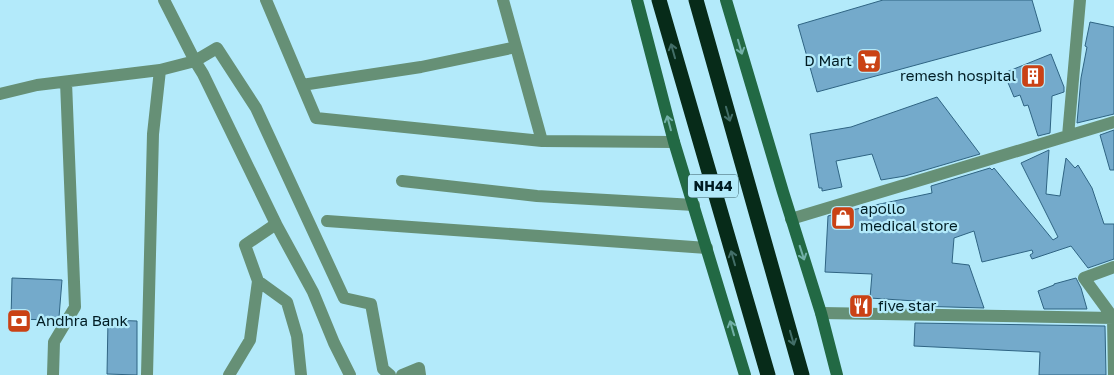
<svg xmlns="http://www.w3.org/2000/svg" width="1114" height="375" font-family="'Golos Text',sans-serif">
<style>
.building{fill:#74aacb;stroke:#2f6483}
.lines{fill:none;stroke-linecap:round;stroke-linejoin:round}
.street{stroke:#669076;stroke-width:12}
.secondary{stroke:#226944;stroke-width:12}
.highway{stroke:#072b19;stroke-width:15}
.oneway{stroke:#72b0a8}
.oneway2{stroke:#436e68}
.labels{text-anchor:middle;stroke-width:4.5;stroke-linejoin:round;paint-order:stroke}
.shield{fill:#b3eafa;stroke:#365a64;stroke-width:1}
.shield-label{font-size:14px;font-weight:bold;fill:#001c23}
.poi-label{font-size:15px;fill:#001c23;stroke:#b3eafa;text-anchor:start}
</style>
<rect width="100%" height="100%" fill="#b3eafa"/>
<path class="building" d="M 883,0 L 1032,0 L 1041,31 L 817,92 L 798,25 Z
M 1090,22 L 1114,27 L 1114,114 L 1077,123 L 1081,78 L 1087,47 L 1085,46 Z
M 1051,54 L 1064,87 L 1064,92 L 1052,96 L 1050,133 L 1038,136 L 1028,105 L 1024,106 L 1020,95 L 1014,97 L 1004,73 Z
M 937,97 L 980,154 L 905,176 L 881,180 L 872,154 L 836,161 L 842,187 L 822,191 L 822,188 L 819,188 L 810,134 L 851,127 Z
M 1114,130 L 1114,170 L 1110,170 L 1100,135 Z
M 1049,150 L 1046,194 L 1060,196 L 1066,158 L 1075,168 L 1078,165 L 1092,188 L 1104,224 L 1114,224 L 1114,259 L 1088,268 L 1071,246 L 1032,259 L 1030,255 L 1033,253 L 1032,250 L 982,262 L 974,231 L 954,238 L 952,263 L 969,265 L 984,308 L 915,306 L 915,301 L 870,298 L 872,274 L 825,272 L 828,216 L 847,211 L 932,193 L 931,186 L 990,168 L 992,170 L 994,168 L 1053,240 L 1058,237 L 1021,163 Z
M 12,278 L 62,280 L 59,317 L 57,320 L 11,319 Z
M 1076,278 L 1081,288 L 1087,309 L 1044,309 L 1038,291 L 1054,285 L 1054,284 Z
M 108,320 L 137,321 L 137,375 L 107,374 Z
M 915,323 L 1105,326 L 1106,375 L 1039,375 L 1040,352 L 914,346 Z"/>
<g class="lines">
<path class="street" d="M 266,0 L 302,85
M 503,0 L 542,141 L 674,142
M 516,47 L 421,67 L 302,85 L 316,118 L 542,141
M 160,70 L 195,61 L 164,0
M 0,94 L 37,85 L 160,70 L 153,134 L 147,375
M 1068,136 L 1080,0
M 402,181 L 537,196 L 694,205
M 791,219 L 1114,122
M 327,221 L 707,248
M 276,224 L 203,74 L 195,61 L 217,48 L 256,108 L 344,298 L 371,304 L 383,369 L 390,375
M 1114,267 L 1084,278 L 1114,319
M 258,281 L 287,302 L 297,336 L 301,375
M 821,313 L 1113,318 L 1114,375
M 53,375 L 54,342 L 75,307 L 66,82
M 229,375 L 250,340 L 258,281 L 245,245 L 276,224 L 313,292 L 334,343 L 350,375
M 402,375 L 419,368 L 420,375"/>
<path class="secondary" d="M 637,0 L 674,142 L 745,375
M 726,0 L 783,192 L 821,313 L 837,375"/>
<path class="highway" d="M 659,0 L 768,375
M 696,0 L 802,375"/>
</g>
<defs><path id="oneway-shaft" d="M-6 0H5M1.5-3L5.5 0L1.5 3" fill="none" stroke-width="1.6" stroke-linecap="round" stroke-linejoin="round" transform="scale(1.25)"/></defs>
<g class="oneway">
<use href="#oneway-shaft" transform="translate(740 47) rotate(74)"/>
<use href="#oneway-shaft" transform="translate(669 123) rotate(-105)"/>
<use href="#oneway-shaft" transform="translate(802 253) rotate(72)"/>
<use href="#oneway-shaft" transform="translate(732 328) rotate(-106)"/>
</g>
<g class="oneway2">
<use href="#oneway-shaft" transform="translate(673 51) rotate(-106)"/>
<use href="#oneway-shaft" transform="translate(728 114) rotate(74)"/>
<use href="#oneway-shaft" transform="translate(733 258) rotate(-106)"/>
<use href="#oneway-shaft" transform="translate(792 338) rotate(74)"/>
</g>
<defs>
<symbol id="supermarket-square" viewBox="-11 -11 22 22"><rect x="-9" y="-9" width="18" height="18" rx="4" fill="#ca4215" stroke="#b3eafa"/><path d="M-6-5.5h2.5l.6 2H6L4.5 2H-2.5L-4.4-4H-6ZM-1.5 3.2a1.3 1.3 0 1 0 .1 0ZM3 3.2a1.3 1.3 0 1 0 .1 0Z" fill="#fff"/></symbol>
<symbol id="building-square" viewBox="-11 -11 22 22"><rect x="-9" y="-9" width="18" height="18" rx="4" fill="#ca4215" stroke="#b3eafa"/><path d="M-4-6H4V6H1V3H-1V6H-4ZM-2.5-4.3h1.7v1.8h-1.7ZM.8-4.3h1.7v1.8H.8ZM-2.5-1h1.7V.8h-1.7ZM.8-1h1.7V.8H.8Z" fill="#fff"/></symbol>
<symbol id="shop-square" viewBox="-11 -11 22 22"><rect x="-9" y="-9" width="18" height="18" rx="4" fill="#ca4215" stroke="#b3eafa"/><path d="M-5-2.5h2.3a2.7 3.5 0 0 1 5.4 0H5L5.5 6h-11ZM-1.5-2.5h3a1.5 2.3 0 0 0-3 0Z" fill="#fff"/></symbol>
<symbol id="restaurant-square" viewBox="-11 -11 22 22"><rect x="-9" y="-9" width="18" height="18" rx="4" fill="#ca4215" stroke="#b3eafa"/><path d="M-5-6h1v4h1v-4h1v4h1v-4h1v5L-1.5 .5V6h-2V.5L-5-1ZM5-6V6H3V1.5H1.5Q1.5-4 5-6Z" fill="#fff"/></symbol>
<symbol id="bank-square" viewBox="-11 -11 22 22"><rect x="-9" y="-9" width="18" height="18" rx="4" fill="#ca4215" stroke="#b3eafa"/><path d="M-6-4H6V4H-6ZM0-2.3a2.3 2.3 0 1 0 0 4.6a2.3 2.3 0 1 0 0-4.6Z" fill="#fff"/></symbol>
</defs>
<g fill-rule="evenodd">
<use href="#supermarket-square" x="855" y="47" width="28" height="28"/>
<use href="#building-square" x="1019" y="62" width="28" height="28"/>
<use href="#shop-square" x="829" y="204" width="28" height="28"/>
<use href="#restaurant-square" x="847" y="292" width="28" height="28"/>
<use href="#bank-square" x="5" y="307" width="28" height="28"/>
</g>
<g class="labels">
<rect class="shield" x="688" y="174.5" width="50" height="23" rx="4"/>
<g class="shield-label">
<text x="713" y="191">NH44</text>
</g>
<g class="poi-label">
<text x="852" y="66" text-anchor="end">D Mart</text>
<text x="1016" y="81" text-anchor="end">remesh hospital</text>
<text x="860" y="214">apollo<tspan x="860" dy="17">medical store</tspan></text>
<text x="878" y="311">five star</text>
<text x="36" y="326">Andhra Bank</text>
</g>
</g>
</svg>
